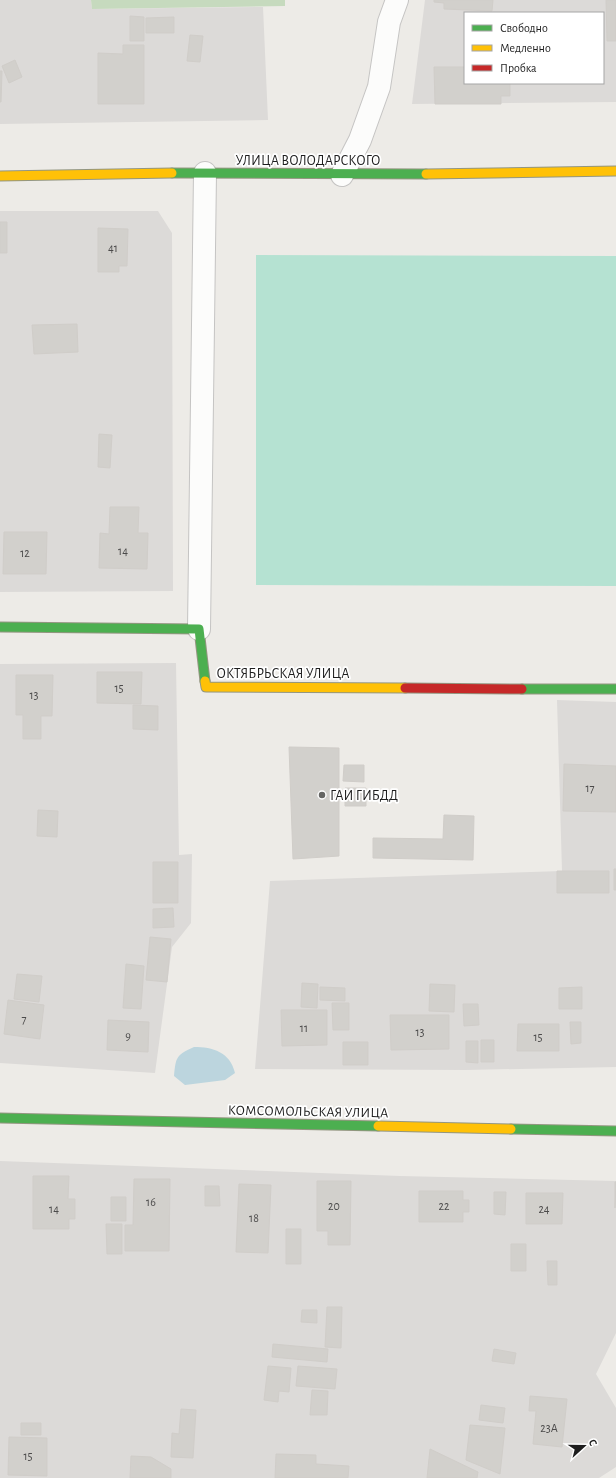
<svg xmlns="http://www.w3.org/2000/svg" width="616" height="1478" font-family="'Alegreya Sans',sans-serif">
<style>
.residential{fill:#dcdad8;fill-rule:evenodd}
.forest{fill:#c6dabe}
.pitch{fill:#b5e2d2}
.water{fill:#bcd5de}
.building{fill:#d2d0cc;stroke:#d0cdc9}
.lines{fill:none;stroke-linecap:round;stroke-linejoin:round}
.street-casing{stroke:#c5c4c3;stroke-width:24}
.fast-casing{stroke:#939680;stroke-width:11}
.slow-casing{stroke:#939680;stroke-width:11}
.jam-casing{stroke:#939680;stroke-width:11}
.street{stroke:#fcfcfb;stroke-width:22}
.fast{stroke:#4caf50;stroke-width:9}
.slow{stroke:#ffc107;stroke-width:9}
.jam{stroke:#c62828;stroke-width:9}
.poi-dot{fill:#666664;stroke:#fff;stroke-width:1.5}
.labels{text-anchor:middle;stroke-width:3.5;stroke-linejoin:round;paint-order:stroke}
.number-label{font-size:12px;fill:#4b4a4a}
.street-label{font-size:14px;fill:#1e1e1e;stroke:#fff}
.poi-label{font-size:14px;fill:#1e1e1e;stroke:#fff;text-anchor:start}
</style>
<rect width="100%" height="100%" fill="#edebe7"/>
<path class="residential" d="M 0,0 L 91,0 L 92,9 L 263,7 L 268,120 L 0,124 Z
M 425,0 L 616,0 L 616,102 L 412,104 ZM 465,13 L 603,13 L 603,83 L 465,83 Z
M 0,211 L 158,211 L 172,233 L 173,591 L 0,592 Z
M 176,663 L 179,855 L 192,854 L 191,923 L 172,947 L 155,1073 L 0,1063 L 0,664 Z
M 557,700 L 616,702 L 616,1067 L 466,1070 L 255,1069 L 270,881 L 562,871 Z
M 0,1161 L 400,1176 L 616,1181 L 616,1333 L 596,1374 L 616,1408 L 616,1467 L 599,1478 L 0,1478 Z"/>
<path class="forest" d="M 91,0 L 285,0 L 285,6 L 92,9 Z"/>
<path class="pitch" d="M 256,255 L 616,256 L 616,586 L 256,585 Z"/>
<path class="water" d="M 194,1047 C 213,1047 230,1052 235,1073 L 225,1080 L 185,1085 L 174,1076 C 176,1057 176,1055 194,1047 Z"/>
<path class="building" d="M 434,0 L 493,0 L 492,11 L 444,9 L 444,3 L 434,2 Z
M 606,0 L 616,0 L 616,41 L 607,41 Z
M 130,16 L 144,17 L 144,41 L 130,41 Z
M 174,17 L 174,33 L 146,33 L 146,18 Z
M 190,35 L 203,36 L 200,62 L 187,61 Z
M 123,45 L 144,45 L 144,104 L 98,104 L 98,53 L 123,54 Z
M 15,60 L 22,77 L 9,83 L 2,66 Z
M 434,67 L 465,67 L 465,83 L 510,83 L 510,96 L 501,96 L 501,104 L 435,104 Z
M 0,71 L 2,71 L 1,102 L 0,102 Z
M 0,222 L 7,222 L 7,253 L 0,253 Z
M 98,228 L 128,229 L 127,266 L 119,266 L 119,272 L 98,272 Z
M 77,324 L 78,352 L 34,354 L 32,325 Z
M 99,434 L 112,435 L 110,468 L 98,467 Z
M 110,507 L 139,507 L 138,533 L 148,533 L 147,569 L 99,568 L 100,533 L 109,534 Z
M 4,532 L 47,532 L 46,574 L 3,574 Z
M 97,672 L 142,672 L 141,704 L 97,703 Z
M 16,675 L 53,675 L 52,716 L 41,716 L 41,739 L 23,739 L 23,715 L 16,715 Z
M 133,705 L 158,706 L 158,730 L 133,729 Z
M 289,747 L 339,748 L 339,856 L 293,859 Z
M 564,764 L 616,766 L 616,812 L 563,811 Z
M 344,765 L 364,765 L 364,782 L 343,781 Z
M 345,788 L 366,788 L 366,806 L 345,806 Z
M 38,810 L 58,811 L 57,837 L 37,836 Z
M 444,815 L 474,816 L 473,860 L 373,858 L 373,838 L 443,839 Z
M 153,862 L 178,862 L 178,903 L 153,903 Z
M 614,869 L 616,869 L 616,890 L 614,890 Z
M 557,871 L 609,871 L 609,893 L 557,893 Z
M 173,908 L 174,927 L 153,928 L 153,909 Z
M 150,937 L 171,939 L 167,982 L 146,980 Z
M 126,964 L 144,966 L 141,1009 L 123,1008 Z
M 17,974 L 42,976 L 39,1002 L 14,999 Z
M 302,983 L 318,984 L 317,1008 L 301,1007 Z
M 430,984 L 455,985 L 454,1012 L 429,1011 Z
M 320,987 L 345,988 L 345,1001 L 320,1000 Z
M 582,987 L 582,1009 L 559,1009 L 559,988 Z
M 8,1000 L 44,1005 L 40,1039 L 4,1034 Z
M 332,1003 L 349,1003 L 349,1030 L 333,1030 Z
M 463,1004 L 478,1004 L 479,1025 L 464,1026 Z
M 281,1010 L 327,1010 L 327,1045 L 282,1046 Z
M 390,1015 L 449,1015 L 449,1049 L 391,1050 Z
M 108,1020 L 149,1022 L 148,1052 L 107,1050 Z
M 570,1022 L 581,1022 L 581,1043 L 571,1044 Z
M 518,1024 L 559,1024 L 559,1051 L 517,1051 Z
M 481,1040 L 494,1040 L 494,1062 L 481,1062 Z
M 466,1041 L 478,1041 L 478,1063 L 466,1062 Z
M 343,1042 L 368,1042 L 368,1065 L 343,1065 Z
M 33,1176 L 69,1176 L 68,1199 L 75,1199 L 75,1219 L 69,1219 L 69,1229 L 33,1229 Z
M 134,1179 L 170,1179 L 169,1251 L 125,1251 L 125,1225 L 133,1225 Z
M 317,1181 L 351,1181 L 350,1245 L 328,1245 L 328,1231 L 317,1231 Z
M 615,1182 L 616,1182 L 615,1208 Z
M 239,1184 L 271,1185 L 268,1253 L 236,1252 Z
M 205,1186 L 219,1186 L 220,1206 L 205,1206 Z
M 419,1191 L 463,1191 L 463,1200 L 469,1200 L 469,1212 L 463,1212 L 463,1222 L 419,1222 Z
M 494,1192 L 506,1192 L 505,1215 L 494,1214 Z
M 526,1193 L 563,1193 L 562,1224 L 526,1224 Z
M 111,1197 L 126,1197 L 126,1221 L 111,1221 Z
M 106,1224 L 122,1224 L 122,1254 L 107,1254 Z
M 286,1229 L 301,1229 L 301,1264 L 286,1264 Z
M 511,1244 L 526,1244 L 526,1271 L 511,1271 Z
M 547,1261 L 557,1261 L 557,1285 L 548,1285 Z
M 327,1307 L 342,1307 L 341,1348 L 325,1347 Z
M 302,1310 L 317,1310 L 317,1323 L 301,1322 Z
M 273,1344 L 328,1349 L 327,1362 L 272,1357 Z
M 494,1349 L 516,1353 L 514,1364 L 492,1361 Z
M 268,1366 L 291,1368 L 289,1392 L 279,1391 L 278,1402 L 264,1400 Z
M 298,1366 L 337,1369 L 335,1389 L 296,1386 Z
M 312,1390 L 328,1391 L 327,1415 L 310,1415 Z
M 530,1396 L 567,1399 L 562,1447 L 533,1444 L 536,1411 L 529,1411 Z
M 481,1405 L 505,1408 L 503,1423 L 479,1420 Z
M 181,1409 L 196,1410 L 193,1458 L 171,1457 L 172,1433 L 179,1434 Z
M 21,1423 L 41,1423 L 41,1435 L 21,1435 Z
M 470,1425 L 505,1428 L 500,1474 L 466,1460 Z
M 9,1437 L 47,1438 L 47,1476 L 8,1475 Z
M 430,1449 L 478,1472 L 477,1478 L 427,1478 Z
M 276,1454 L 316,1455 L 316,1464 L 349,1466 L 348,1478 L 275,1478 Z
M 131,1456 L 151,1457 L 171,1469 L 171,1478 L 130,1478 Z"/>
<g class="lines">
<defs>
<path id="street" d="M 342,175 L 360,140 L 379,87 L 389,22 L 397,0
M 199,629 L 205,173"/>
<path id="fast" d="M 172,173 L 426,174
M 0,627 L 199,629 L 205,681
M 522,689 L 616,689
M 0,1118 L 378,1126
M 511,1129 L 616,1131"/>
<path id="slow" d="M 426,174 L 616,171
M 0,176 L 172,173
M 205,681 L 206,687 L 405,688
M 378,1126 L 511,1129"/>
<path id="jam" d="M 405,688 L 522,689"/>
</defs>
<use href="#street" class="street-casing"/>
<use href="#fast" class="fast-casing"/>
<use href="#slow" class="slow-casing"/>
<use href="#jam" class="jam-casing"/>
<use href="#street" class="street"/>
<use href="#fast" class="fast"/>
<use href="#slow" class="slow"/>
<use href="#jam" class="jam"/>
</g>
<circle class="poi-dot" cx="322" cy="795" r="4"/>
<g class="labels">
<g class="number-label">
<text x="113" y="252">41</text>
<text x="123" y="555">14</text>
<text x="25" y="557">12</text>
<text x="119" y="692">15</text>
<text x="34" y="699">13</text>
<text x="590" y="792">17</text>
<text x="24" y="1023">7</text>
<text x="304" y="1032">11</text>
<text x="420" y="1036">13</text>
<text x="128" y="1040">9</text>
<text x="538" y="1041">15</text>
<text x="151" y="1206">16</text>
<text x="334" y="1210">20</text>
<text x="444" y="1210">22</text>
<text x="54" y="1213">14</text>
<text x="544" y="1213">24</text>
<text x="254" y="1222">18</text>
<text x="549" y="1432">23А</text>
<text x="28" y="1460">15</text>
</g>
<g class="street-label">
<text x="308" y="165">УЛИЦА ВОЛОДАРСКОГО</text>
<text x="283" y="678">ОКТЯБРЬСКАЯ УЛИЦА</text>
<text transform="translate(308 1111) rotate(1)" y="5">КОМСОМОЛЬСКАЯ УЛИЦА</text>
</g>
<g class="poi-label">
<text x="330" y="800">ГАИ ГИБДД</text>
</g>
</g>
<rect x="464" y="12" width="140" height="72" fill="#ffffff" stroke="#a5a5a5"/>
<rect x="472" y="25" width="20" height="6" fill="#4caf50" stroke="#a5a5a5"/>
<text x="500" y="32" font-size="12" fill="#1e1e1e">Свободно</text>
<rect x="472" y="45" width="20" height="6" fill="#ffc107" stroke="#a5a5a5"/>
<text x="500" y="52" font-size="12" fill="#1e1e1e">Медленно</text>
<rect x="472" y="65" width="20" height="6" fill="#c62828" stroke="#a5a5a5"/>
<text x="500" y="72" font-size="12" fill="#1e1e1e">Пробка</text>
<g transform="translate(584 1446) rotate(69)" stroke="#ffffff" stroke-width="3" paint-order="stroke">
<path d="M0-3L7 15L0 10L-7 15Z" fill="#1e1e1e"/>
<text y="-6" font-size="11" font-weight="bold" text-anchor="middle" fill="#1e1e1e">С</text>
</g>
</svg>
